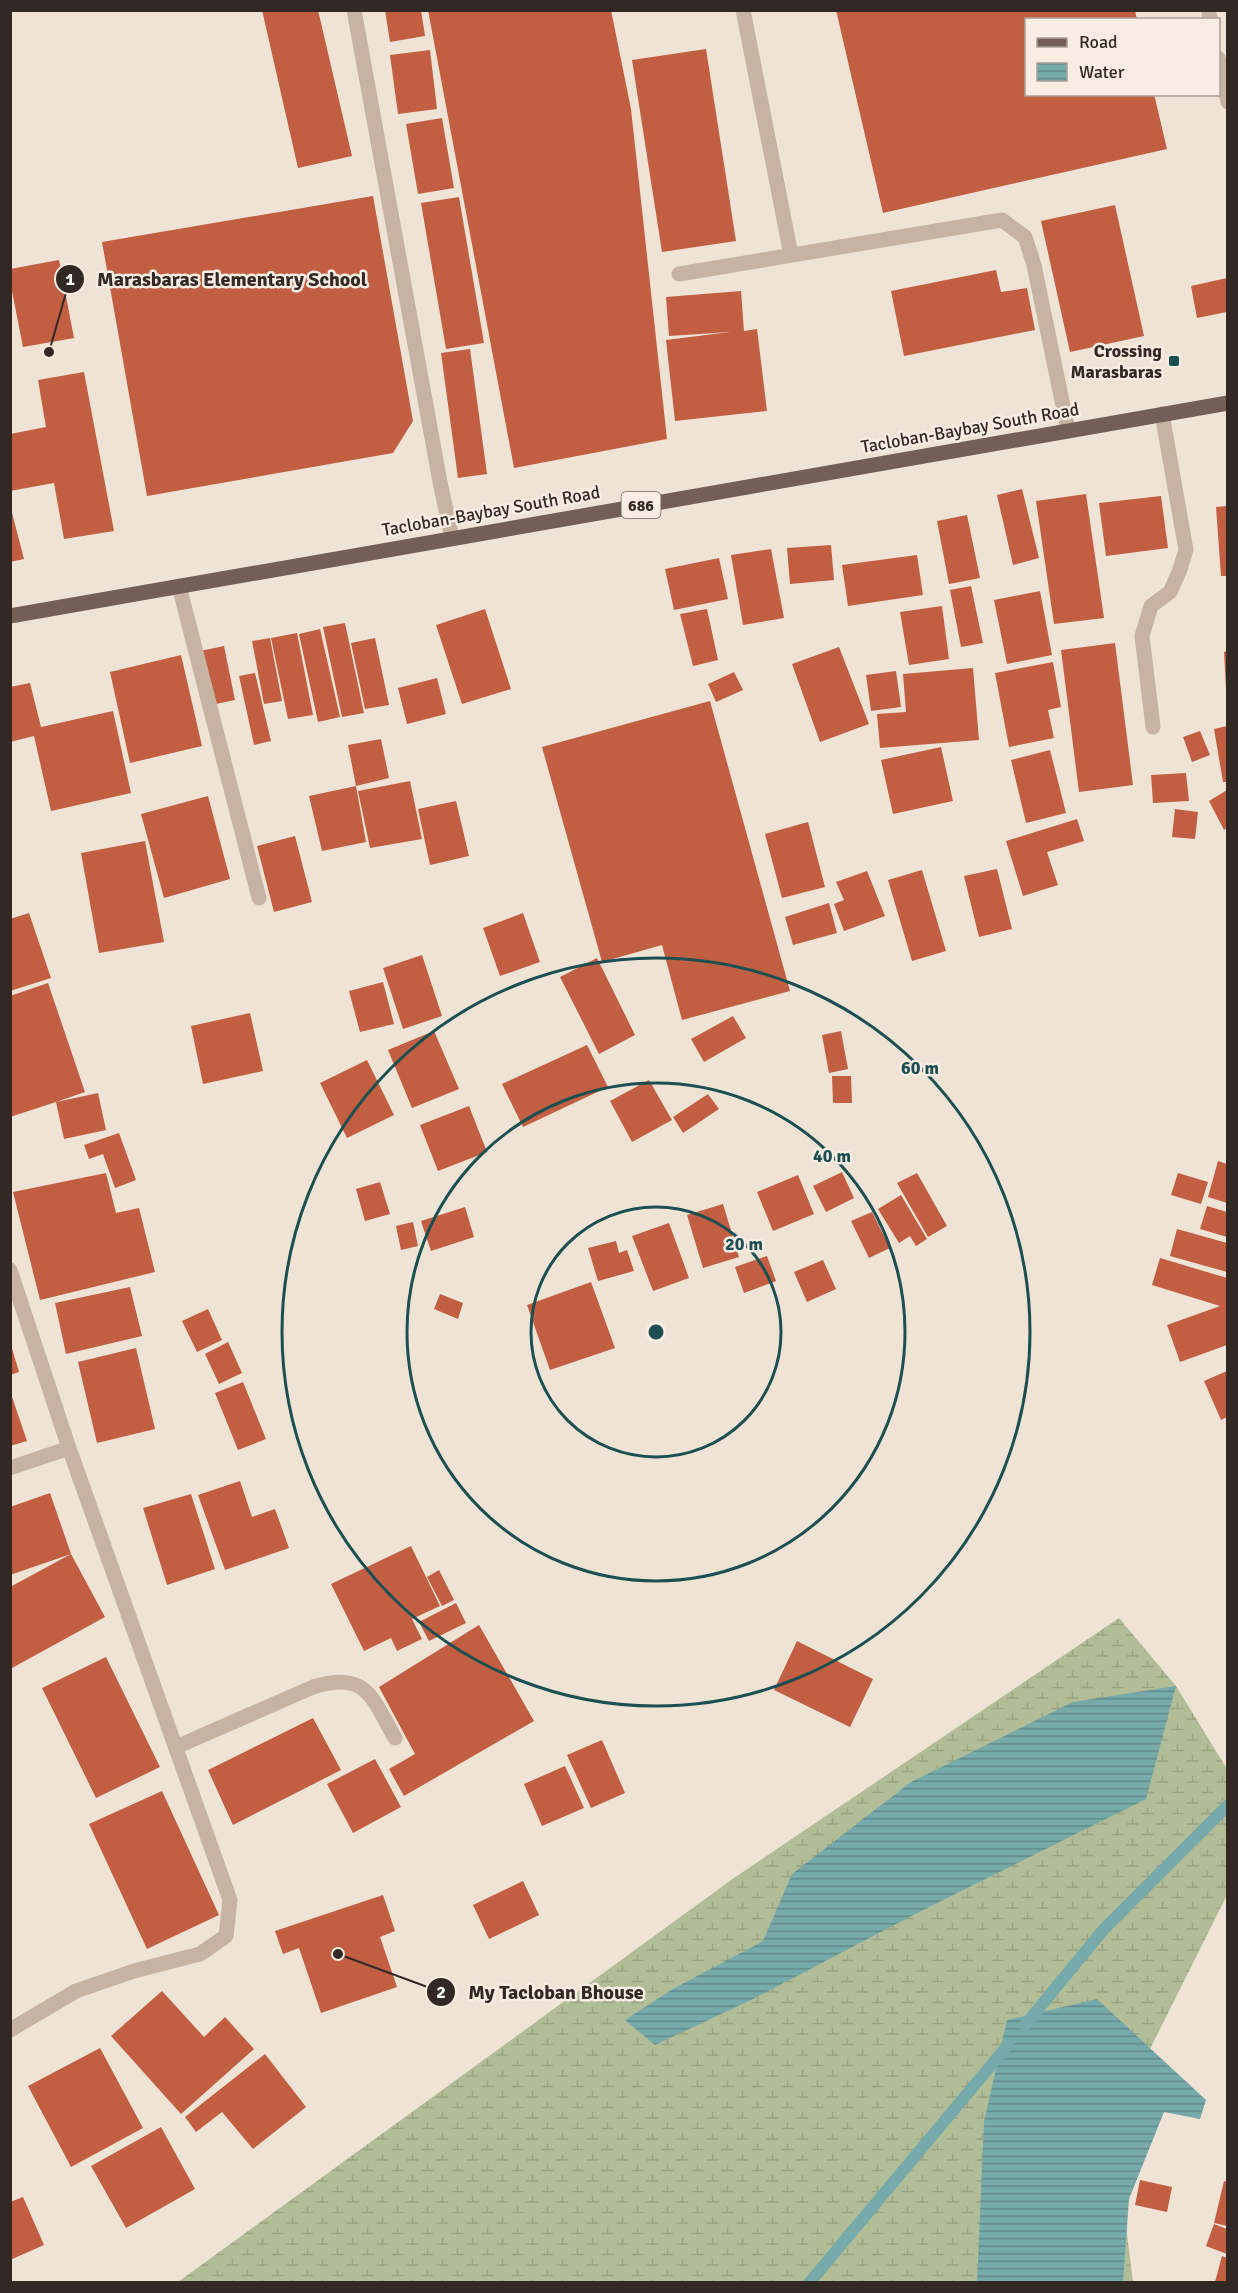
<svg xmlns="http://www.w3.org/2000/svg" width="1238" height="2293" font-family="Signika,sans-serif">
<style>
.wetland{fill:url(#wetland-marsh)}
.water{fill:url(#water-rules)}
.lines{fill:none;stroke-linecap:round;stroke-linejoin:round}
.stream{stroke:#77aaab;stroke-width:12}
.building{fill:#c25e42}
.service{stroke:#c7b3a3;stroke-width:15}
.minor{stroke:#c7b3a3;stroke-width:15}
.primary{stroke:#745f56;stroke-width:15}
.ring{fill:none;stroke:#1c4f52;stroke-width:3}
.poi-dot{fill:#1c4f52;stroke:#f8ede2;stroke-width:2}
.labels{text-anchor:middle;stroke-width:5;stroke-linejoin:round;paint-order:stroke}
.shield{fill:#f8ede2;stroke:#6d645e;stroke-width:1.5}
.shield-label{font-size:16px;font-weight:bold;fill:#322925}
.poi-label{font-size:18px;font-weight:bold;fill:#322925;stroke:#f8ede2;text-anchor:end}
.street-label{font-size:18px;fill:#322925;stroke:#f8ede2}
.centre{fill:#1c4f52;stroke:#f8ede2;stroke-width:3}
.ring-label{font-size:18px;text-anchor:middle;font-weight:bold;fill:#1c4f52;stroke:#f8ede2;stroke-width:5;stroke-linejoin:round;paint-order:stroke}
.leader{fill:none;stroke:#322925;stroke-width:2}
.callout-dot{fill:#322925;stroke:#f8ede2;stroke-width:2}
.mark-label{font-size:18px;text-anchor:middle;font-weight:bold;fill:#fff}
.callout-label{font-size:20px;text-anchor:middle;font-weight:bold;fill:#322925;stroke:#f8ede2;stroke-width:5;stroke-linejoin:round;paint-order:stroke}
</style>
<defs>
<pattern id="wetland-marsh" width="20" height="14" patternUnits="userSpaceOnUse" patternTransform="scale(1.5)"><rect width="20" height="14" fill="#b1bd97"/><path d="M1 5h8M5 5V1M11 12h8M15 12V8" fill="none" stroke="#99a282"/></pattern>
<pattern id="water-rules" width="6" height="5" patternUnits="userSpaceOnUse" patternTransform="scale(1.5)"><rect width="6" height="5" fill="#77aaab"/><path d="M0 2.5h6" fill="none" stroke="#628a8b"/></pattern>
</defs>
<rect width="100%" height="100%" fill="#efe3d6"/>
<path class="wetland" d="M 1119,1618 L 1176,1686 L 1227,1769 L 1227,1895 L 1113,2123 L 1133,2282 L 178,2282 L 734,1878 Z"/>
<path class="water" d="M 1176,1686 L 1146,1799 L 923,1910 L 751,2000 L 655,2045 L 625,2020 L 673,1989 L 763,1941 L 792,1874 L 911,1782 L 1073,1702 Z
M 1097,1999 L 1206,2100 L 1200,2119 L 1164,2112 L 1129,2199 L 1123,2282 L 977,2282 L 984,2122 L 1007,2020 Z"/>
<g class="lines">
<path class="stream" d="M 1025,2025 L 1104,1929 L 1228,1805
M 810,2282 L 1008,2045"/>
</g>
<path class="building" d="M 262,10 L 318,10 L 352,156 L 298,168 Z
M 385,10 L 421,10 L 425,36 L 390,42 Z
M 428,10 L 611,10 L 631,109 L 667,439 L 514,468 Z
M 836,10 L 1135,10 L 1137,20 L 1026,20 L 1026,94 L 1154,94 L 1167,149 L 883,213 Z
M 706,49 L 736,241 L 662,252 L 632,60 Z
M 430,50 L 437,109 L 398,114 L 390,55 Z
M 442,118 L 454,188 L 418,194 L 406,124 Z
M 373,196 L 413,421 L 393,453 L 147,496 L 102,242 Z
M 459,197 L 484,343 L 446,349 L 421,203 Z
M 1115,205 L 1144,336 L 1070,352 L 1041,221 Z
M 59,260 L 74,338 L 23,347 L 10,281 L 10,269 Z
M 996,270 L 1001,292 L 1027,288 L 1035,330 L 904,356 L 891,291 Z
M 1227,278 L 1227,312 L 1197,318 L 1191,286 Z
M 741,291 L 744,331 L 757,329 L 767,411 L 675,421 L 666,340 L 730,332 L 669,336 L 666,297 Z
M 470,349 L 487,474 L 458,478 L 441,353 Z
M 84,372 L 114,531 L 64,539 L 54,483 L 10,491 L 10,434 L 46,427 L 38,380 Z
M 1022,489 L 1039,558 L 1013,565 L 997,495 Z
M 1086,494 L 1104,618 L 1054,624 L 1036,501 Z
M 1161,496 L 1168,548 L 1106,556 L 1099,503 Z
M 10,505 L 24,559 L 10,562 Z
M 1227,506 L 1227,576 L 1221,576 L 1216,507 Z
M 967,515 L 980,578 L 949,584 L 937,521 Z
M 831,545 L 834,580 L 790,584 L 787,548 Z
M 771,549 L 784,618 L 743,625 L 731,555 Z
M 917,555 L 923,595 L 848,606 L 842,565 Z
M 719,558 L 728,599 L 674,610 L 665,569 Z
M 971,586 L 983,643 L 961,647 L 950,590 Z
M 1040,591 L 1052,655 L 1007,664 L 994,600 Z
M 942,606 L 949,659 L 909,665 L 900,612 Z
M 485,609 L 511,689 L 462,704 L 436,625 Z
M 707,609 L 718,660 L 693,666 L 680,614 Z
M 345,623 L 364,713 L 342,717 L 323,627 Z
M 320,629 L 340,717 L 318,722 L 299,634 Z
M 297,633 L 313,715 L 288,719 L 271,638 Z
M 270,638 L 282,701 L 264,704 L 252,641 Z
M 375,638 L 389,705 L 365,709 L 351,643 Z
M 1115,643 L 1133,785 L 1079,792 L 1061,650 Z
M 224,646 L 235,700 L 211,705 L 200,651 Z
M 839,647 L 869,724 L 820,742 L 792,664 Z
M 1227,651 L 1227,689 L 1226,689 L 1224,652 Z
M 181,655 L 202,746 L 130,763 L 110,672 Z
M 1053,662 L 1061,707 L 1048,710 L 1054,738 L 1009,747 L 995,673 Z
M 973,668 L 979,740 L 880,748 L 877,714 L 906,712 L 903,674 Z
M 896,671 L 901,707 L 871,711 L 866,675 Z
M 734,672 L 743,690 L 716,702 L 708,684 Z
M 255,673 L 271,741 L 254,745 L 239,676 Z
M 437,678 L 446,714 L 407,724 L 398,688 Z
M 30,683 L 41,727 L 113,711 L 131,793 L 51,811 L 34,736 L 10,742 L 10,687 Z
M 710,701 L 790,991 L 682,1020 L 662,945 L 602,962 L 542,747 Z
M 1227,726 L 1227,782 L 1223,782 L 1214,729 Z
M 1200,731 L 1210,755 L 1192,762 L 1183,737 Z
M 381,739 L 389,778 L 356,786 L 348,745 Z
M 941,747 L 953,801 L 893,814 L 881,760 Z
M 1050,750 L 1066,813 L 1026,823 L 1011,760 Z
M 1186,773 L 1189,801 L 1153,803 L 1151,775 Z
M 410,781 L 422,839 L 370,848 L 358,791 Z
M 356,786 L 366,842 L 322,851 L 309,796 Z
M 1227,790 L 1227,828 L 1224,830 L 1209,801 Z
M 208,796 L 230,879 L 164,898 L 141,814 Z
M 456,801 L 469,856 L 430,865 L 418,809 Z
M 1175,809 L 1198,812 L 1195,839 L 1172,837 Z
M 1077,819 L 1084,841 L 1047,852 L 1058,885 L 1023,896 L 1006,841 Z
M 808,822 L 825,887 L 782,898 L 765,834 Z
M 295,836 L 312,902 L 274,912 L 257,846 Z
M 145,841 L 164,942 L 99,953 L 81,853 Z
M 997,869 L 1012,929 L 979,937 L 964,876 Z
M 922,870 L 946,951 L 912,961 L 888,880 Z
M 867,871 L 885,916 L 844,931 L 834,904 L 844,900 L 836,882 Z
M 829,903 L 837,933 L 793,945 L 785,917 Z
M 29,913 L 51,978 L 10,991 L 10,919 Z
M 523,913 L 540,962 L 500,976 L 483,928 Z
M 422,955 L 442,1016 L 403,1029 L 383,968 Z
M 597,958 L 635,1035 L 599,1054 L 560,977 Z
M 383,982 L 394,1024 L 360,1032 L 349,991 Z
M 48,983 L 85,1092 L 56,1102 L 98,1093 L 106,1130 L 64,1139 L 56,1102 L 10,1117 L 10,996 Z
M 250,1013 L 263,1071 L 203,1084 L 191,1026 Z
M 733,1016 L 746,1038 L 704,1062 L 691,1039 Z
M 434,1031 L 459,1089 L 412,1108 L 388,1050 Z
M 841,1031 L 848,1069 L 829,1073 L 822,1035 Z
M 587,1045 L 608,1087 L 523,1127 L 502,1084 Z
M 367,1060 L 394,1115 L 347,1138 L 320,1083 Z
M 832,1076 L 851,1076 L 852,1103 L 833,1103 Z
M 649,1080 L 672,1120 L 632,1142 L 610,1101 Z
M 708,1094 L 719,1109 L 683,1133 L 673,1117 Z
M 469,1106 L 487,1152 L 438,1171 L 420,1125 Z
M 119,1133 L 136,1180 L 115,1188 L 103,1154 L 89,1159 L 84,1145 Z
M 1218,1161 L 1227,1164 L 1227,1203 L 1208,1197 Z
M 842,1172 L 854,1198 L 826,1212 L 813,1186 Z
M 106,1173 L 116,1213 L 139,1208 L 155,1272 L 40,1300 L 13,1192 Z
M 917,1173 L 947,1226 L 928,1237 L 897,1183 Z
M 1178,1173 L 1208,1182 L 1201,1204 L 1171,1195 Z
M 798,1175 L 814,1214 L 773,1231 L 757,1192 Z
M 380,1182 L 390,1214 L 365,1221 L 356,1189 Z
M 901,1195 L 927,1239 L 916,1246 L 910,1236 L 899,1243 L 878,1209 Z
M 723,1204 L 739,1257 L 703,1268 L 687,1215 Z
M 1207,1206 L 1227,1212 L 1227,1237 L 1200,1229 Z
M 465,1207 L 474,1237 L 431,1251 L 421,1221 Z
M 872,1212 L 890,1248 L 869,1258 L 851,1221 Z
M 413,1222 L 418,1246 L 401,1250 L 396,1226 Z
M 669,1223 L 689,1278 L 653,1291 L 632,1236 Z
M 1177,1229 L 1227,1243 L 1227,1272 L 1170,1256 Z
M 616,1241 L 619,1253 L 627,1250 L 634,1271 L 598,1281 L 588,1248 Z
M 767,1256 L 776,1281 L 744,1293 L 735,1267 Z
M 1160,1258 L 1227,1278 L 1227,1345 L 1180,1362 L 1167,1325 L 1220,1306 L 1152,1285 Z
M 823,1260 L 836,1289 L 807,1302 L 794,1272 Z
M 591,1282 L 615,1348 L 550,1370 L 527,1305 Z
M 130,1287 L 142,1336 L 66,1354 L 55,1303 Z
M 440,1294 L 463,1303 L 458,1319 L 434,1309 Z
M 208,1309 L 222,1340 L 197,1352 L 182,1321 Z
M 228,1342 L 242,1373 L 219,1384 L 205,1354 Z
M 11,1345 L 19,1372 L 10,1375 L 10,1346 Z
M 136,1348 L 155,1429 L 97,1443 L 78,1362 Z
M 1227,1371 L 1227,1417 L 1221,1420 L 1204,1381 Z
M 243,1382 L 266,1439 L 238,1450 L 215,1393 Z
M 10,1391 L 27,1441 L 10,1446 Z
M 240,1481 L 252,1517 L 275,1509 L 289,1548 L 225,1570 L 198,1495 Z
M 50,1493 L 71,1554 L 10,1575 L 10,1507 Z
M 191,1494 L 215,1569 L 167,1585 L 143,1508 Z
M 411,1546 L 440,1606 L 412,1619 L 422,1639 L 397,1651 L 391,1638 L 364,1651 L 331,1584 Z
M 71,1554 L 105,1617 L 12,1668 L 10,1587 Z
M 439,1570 L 454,1600 L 442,1606 L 427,1577 Z
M 456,1603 L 466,1623 L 429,1641 L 419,1622 Z
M 479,1625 L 534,1721 L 404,1796 L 389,1769 L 415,1754 L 379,1687 Z
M 797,1641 L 873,1679 L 850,1727 L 774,1690 Z
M 106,1657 L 160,1767 L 96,1798 L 42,1688 Z
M 313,1718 L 341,1770 L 233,1825 L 208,1770 Z
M 602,1740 L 625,1793 L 591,1808 L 567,1755 Z
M 375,1759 L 401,1807 L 353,1833 L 327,1784 Z
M 565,1766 L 584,1808 L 542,1826 L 524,1784 Z
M 162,1791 L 219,1915 L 147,1949 L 89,1824 Z
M 523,1881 L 539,1915 L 489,1939 L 473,1905 Z
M 383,1895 L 395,1931 L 380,1937 L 397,1987 L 321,2013 L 299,1948 L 283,1954 L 275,1931 Z
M 162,1991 L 204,2037 L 225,2017 L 254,2049 L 181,2114 L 111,2036 Z
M 100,2048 L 143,2128 L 71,2167 L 28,2086 Z
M 265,2054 L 306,2107 L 253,2149 L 222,2112 L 196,2132 L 185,2117 Z
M 161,2127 L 195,2189 L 126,2228 L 91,2166 Z
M 1140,2180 L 1172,2187 L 1167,2212 L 1135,2205 Z
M 1224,2181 L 1227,2182 L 1227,2226 L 1214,2223 Z
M 23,2197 L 44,2245 L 10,2260 L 10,2202 Z
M 1214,2224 L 1227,2229 L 1227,2254 L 1206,2246 Z
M 1222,2256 L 1227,2258 L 1227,2282 L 1215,2282 Z"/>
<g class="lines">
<path class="service" d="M 354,10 L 440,482 L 452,538
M 743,10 L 791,255
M 1209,14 L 1211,20
M 1218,58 L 1228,102
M 679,274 L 1002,220 L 1025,237 L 1034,265 L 1068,430
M 1153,727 L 1142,636 L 1151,606 L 1170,592 L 1179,572 L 1186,550 L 1162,414
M 176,1747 L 313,1687 C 367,1670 372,1698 395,1738"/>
<path class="minor" d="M 179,586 L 259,898
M 10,1270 L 69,1448 L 230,1900 L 226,1936 L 200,1954 L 134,1971 L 76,1991 L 10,2030
M 10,1468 L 69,1448"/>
<path class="primary" d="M 10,616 L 1228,403"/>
</g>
<g class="ring">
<circle cx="656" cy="1332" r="125"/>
<circle cx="656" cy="1332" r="249"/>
<circle cx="656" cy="1332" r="374"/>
</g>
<rect class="poi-dot" x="1168" y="355" width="12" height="12" rx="3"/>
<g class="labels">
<rect class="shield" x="621.5" y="492" width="39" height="26" rx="4.5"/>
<g class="shield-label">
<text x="641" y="511">686</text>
</g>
<g class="poi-label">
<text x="1162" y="357">Crossing<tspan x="1162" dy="21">Marasbaras</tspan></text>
</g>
<g class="street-label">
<text transform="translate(970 428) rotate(-10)" y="6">Tacloban-Baybay South Road</text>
<text transform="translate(491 511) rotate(-10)" y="6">Tacloban-Baybay South Road</text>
</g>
</g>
<circle cx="656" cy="1332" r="9" class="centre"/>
<g class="ring-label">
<text x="920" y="1074">60 m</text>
<text x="832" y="1162">40 m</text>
<text x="744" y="1250">20 m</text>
</g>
<path class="leader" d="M49 352L70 279M338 1954L441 1992"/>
<g class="callout-dot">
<circle cx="49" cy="352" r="6"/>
<circle cx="338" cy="1954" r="6"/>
<circle cx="70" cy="279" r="15"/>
<circle cx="441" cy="1992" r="15"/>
</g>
<g class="mark-label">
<text x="70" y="285">1</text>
<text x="441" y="1998">2</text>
</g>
<g class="callout-label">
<text x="232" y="286">Marasbaras Elementary School</text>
<text x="556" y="1999">My Tacloban Bhouse</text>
</g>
<rect width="1238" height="2293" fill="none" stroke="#322925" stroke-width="24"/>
<rect x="1025" y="18" width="195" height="78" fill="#f8ede2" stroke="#a99f96" stroke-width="1.5"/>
<rect x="1037" y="38" width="30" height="9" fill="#745f56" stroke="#a99f96" stroke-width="1.5"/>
<text x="1079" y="48" font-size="18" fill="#322925">Road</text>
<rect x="1037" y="63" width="30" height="18" fill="url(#water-rules)" stroke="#a99f96" stroke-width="1.5"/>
<text x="1079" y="78" font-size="18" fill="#322925">Water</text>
</svg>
